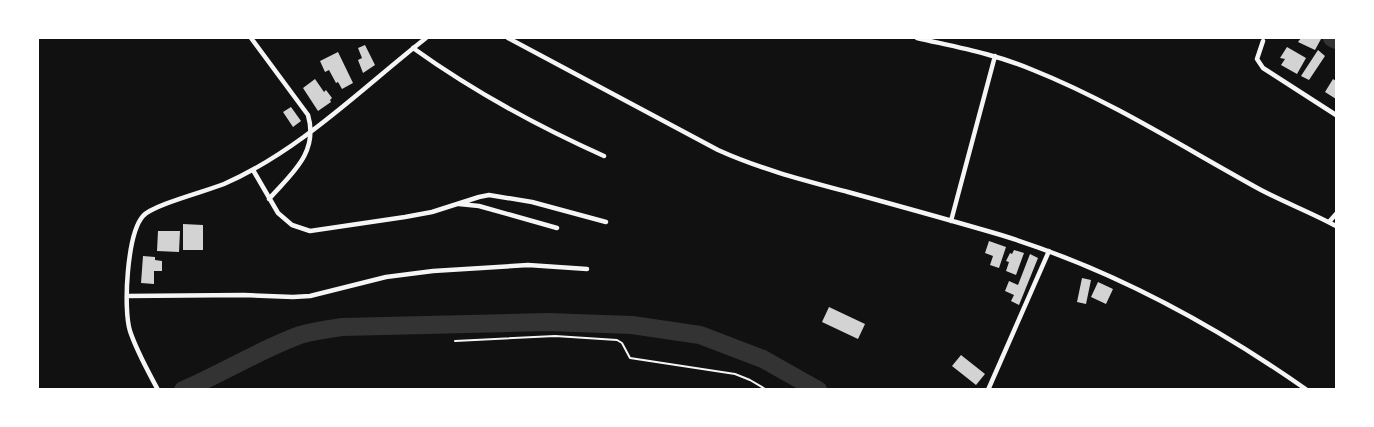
<svg xmlns="http://www.w3.org/2000/svg" width="1374" height="427" font-family="'Public Sans',sans-serif">
<style>
.lines{fill:none;stroke-linecap:round;stroke-linejoin:round}
.river{stroke:#333;stroke-width:18}
.building{fill:#d3d3d3}
.path{stroke:#f5f5f5;stroke-width:2}
.minor{stroke:#f5f5f5;stroke-width:4.5}
</style>
<rect width="100%" height="100%" fill="#111"/>
<g class="lines">
<path class="river" d="M 1332,38 L 1336,40
M 183,390 C 223,373 259,350 300,335 C 313,331 328,329 342,327 L 547,322 L 632,325 L 700,335 L 763,359 L 818,390"/>
</g>
<path class="building" d="M 1301,38 L 1318,38 L 1321,39 L 1315,50 L 1298,42 Z
M 365,45 L 375,65 L 363,73 L 358,60 L 362,58 L 358,48 Z
M 1287,47 L 1306,58 L 1297,74 L 1281,65 L 1285,59 L 1280,58 Z
M 1318,50 L 1325,56 L 1309,80 L 1301,76 Z
M 338,52 L 353,83 L 342,89 L 338,82 L 336,83 L 329,70 L 325,72 L 320,61 Z
M 315,79 L 324,92 L 326,90 L 332,98 L 330,100 L 331,102 L 318,111 L 303,88 Z
M 1333,79 L 1336,81 L 1336,99 L 1325,92 Z
M 291,107 L 301,121 L 293,127 L 283,112 Z
M 183,224 L 203,225 L 203,250 L 183,250 Z
M 158,231 L 180,231 L 179,252 L 157,251 Z
M 989,241 L 1006,247 L 999,268 L 990,265 L 993,256 L 985,253 Z
M 1014,250 L 1024,253 L 1016,275 L 1006,271 L 1009,262 L 1006,261 L 1010,253 L 1012,254 Z
M 1030,254 L 1038,258 L 1019,305 L 1011,301 L 1014,295 L 1005,291 L 1009,281 L 1018,285 Z
M 143,256 L 155,257 L 155,260 L 162,261 L 162,271 L 154,271 L 154,284 L 141,283 Z
M 1082,278 L 1091,280 L 1086,304 L 1077,302 Z
M 1098,282 L 1113,289 L 1106,304 L 1091,297 Z
M 829,307 L 865,324 L 858,339 L 822,322 Z
M 961,355 L 985,374 L 976,385 L 952,366 Z"/>
<g class="lines">
<path class="path" d="M 455,341 L 555,336 L 617,340 L 622,343 L 630,358 L 735,374 L 750,380 L 767,390"/>
<path class="minor" d="M 251,38 L 308,115 C 319,153 291,174 269,199
M 508,38 L 718,150 C 760,169 803,180 848,192 C 899,206 950,220 1001,235 C 1111,269 1213,324 1307,390
M 917,38 C 956,47 996,54 1033,70 C 1113,102 1186,149 1261,190 C 1286,203 1312,213 1336,226
M 1263,41 L 1257,59 L 1263,68 L 1336,115
M 413,48 C 473,91 537,126 604,156
M 253,170 L 278,213 L 292,225 L 310,231 L 405,217 L 432,212 L 479,197 L 489,195 L 532,202 L 606,222
M 459,204 L 479,206 L 557,228
M 951,221 L 995,56
M 1329,222 L 1336,214
M 127,296 L 244,295 L 293,297 L 310,296 L 386,277 L 433,271 L 528,265 L 587,269
M 158,390 C 148,371 137,352 130,331 C 123,309 127,234 143,216 C 152,205 207,191 224,184 C 301,150 361,89 426,38
M 988,390 L 1049,251"/>
</g>
<rect width="1374" height="427" fill="none" stroke="#ffffff" stroke-width="78"/>
</svg>
